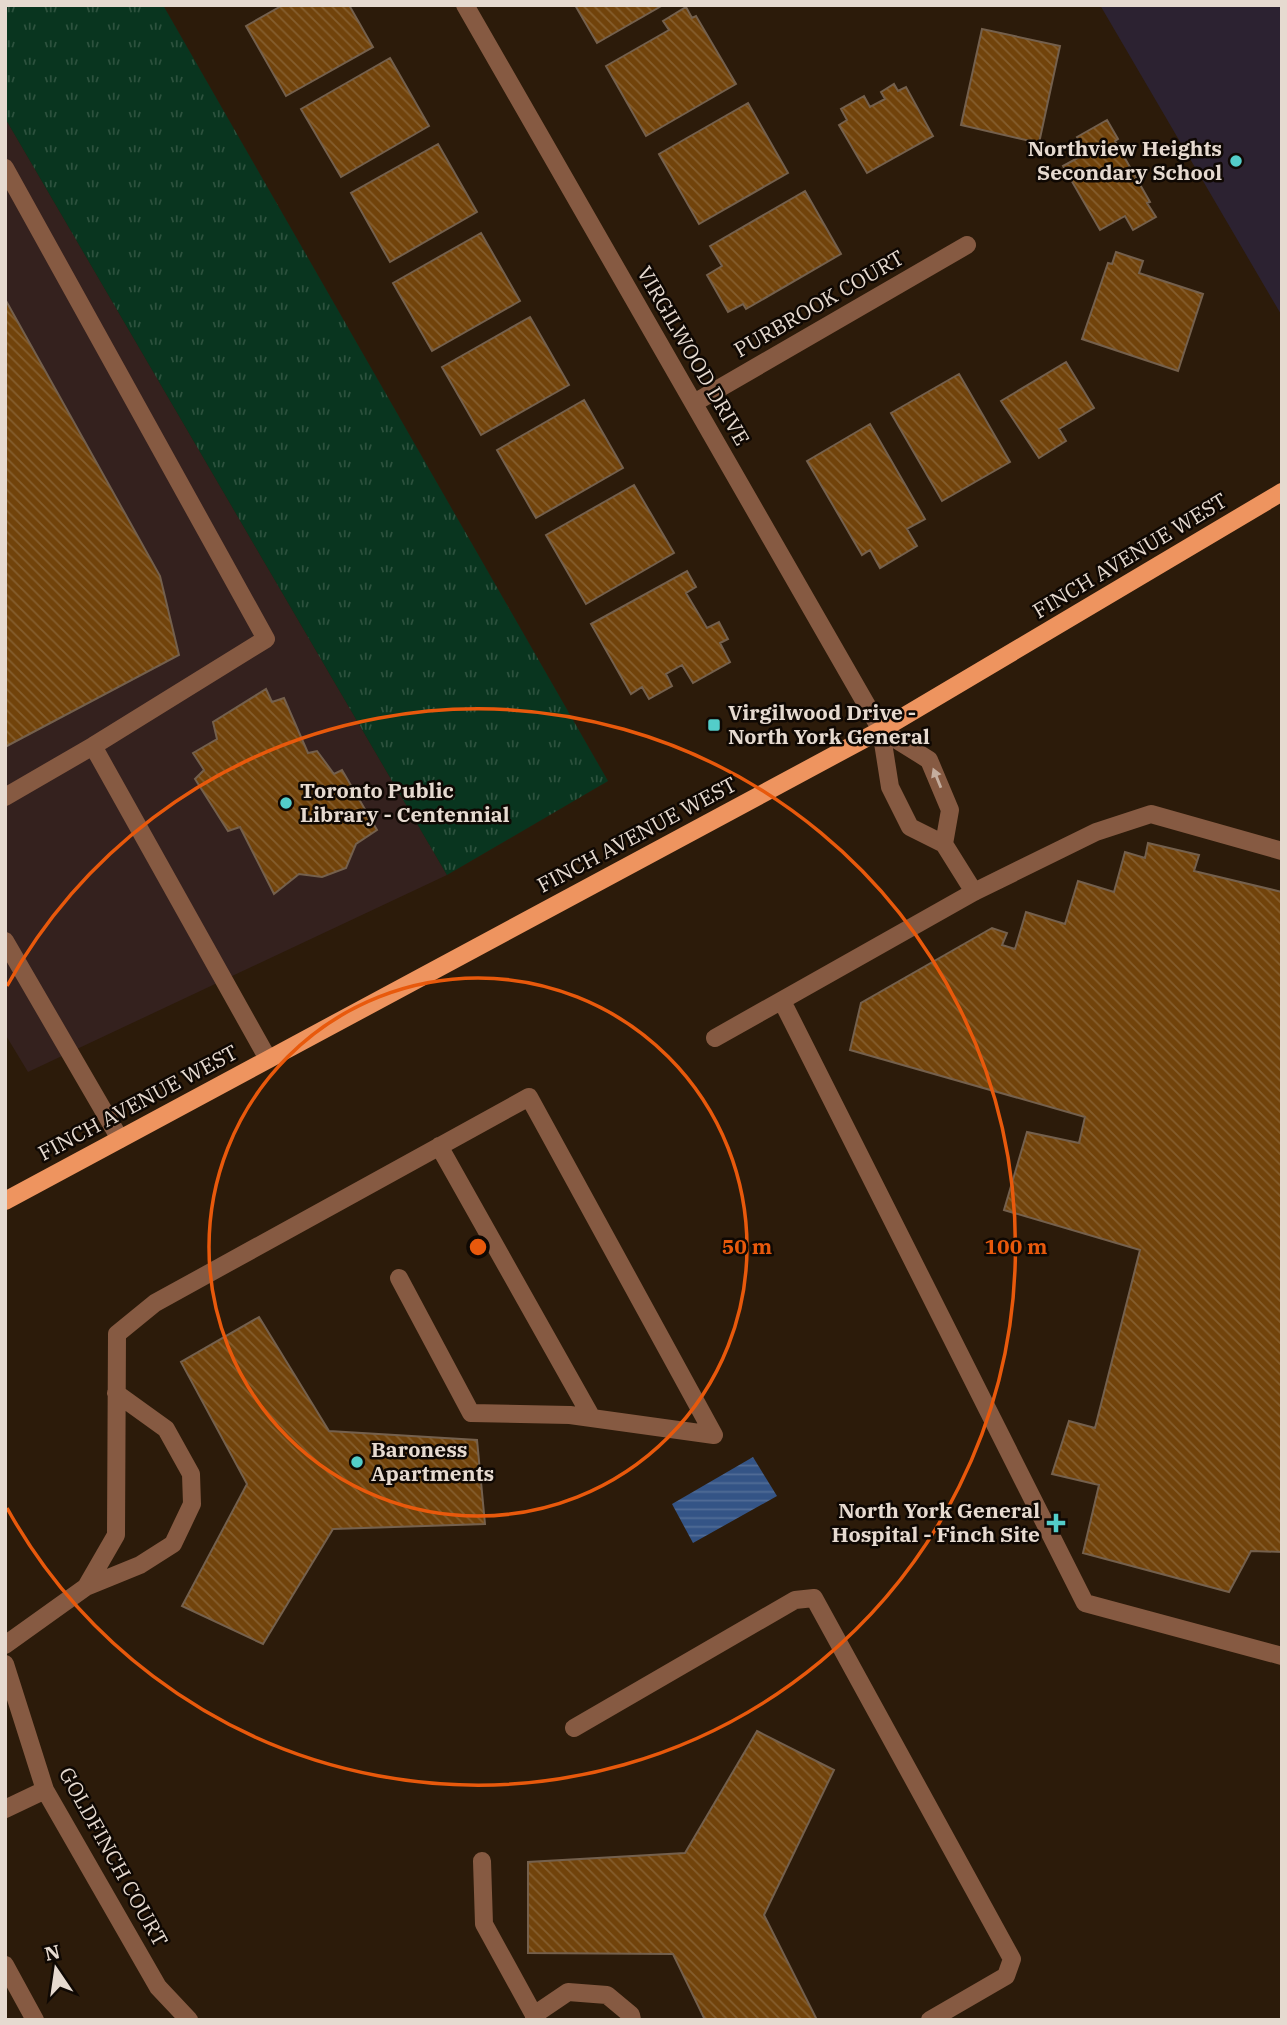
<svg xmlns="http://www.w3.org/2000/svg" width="1287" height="2025" font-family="'IBM Plex Serif',serif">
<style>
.commercial{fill:#34211e}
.education{fill:#2c2231}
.grass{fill:url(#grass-tufts)}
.water{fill:url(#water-rules)}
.building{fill:url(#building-back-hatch);stroke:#74604d;stroke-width:2}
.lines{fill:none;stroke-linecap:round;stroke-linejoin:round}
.minor{stroke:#865a42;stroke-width:18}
.major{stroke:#ee945f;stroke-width:18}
.oneway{fill:#c4ad9e}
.ring{fill:none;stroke:#e8590c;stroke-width:3.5}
.poi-dot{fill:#53cdc9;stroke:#0f0803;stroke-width:2.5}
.labels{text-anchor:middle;stroke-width:5;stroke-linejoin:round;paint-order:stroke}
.poi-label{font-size:21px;font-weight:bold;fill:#e6dad0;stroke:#0f0803;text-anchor:start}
.street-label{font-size:21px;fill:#e6dad0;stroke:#0f0803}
.centre{fill:#e8590c;stroke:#0f0803;stroke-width:3.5}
.ring-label{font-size:21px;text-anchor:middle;font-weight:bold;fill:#e8590c;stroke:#0f0803;stroke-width:5;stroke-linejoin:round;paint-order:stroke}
</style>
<defs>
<pattern id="grass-tufts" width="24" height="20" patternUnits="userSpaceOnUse" patternTransform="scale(1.75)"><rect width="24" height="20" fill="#09351f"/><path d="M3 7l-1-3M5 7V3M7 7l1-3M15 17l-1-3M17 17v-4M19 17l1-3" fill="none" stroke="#2d523e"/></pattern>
<pattern id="water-rules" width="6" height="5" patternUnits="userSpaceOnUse" patternTransform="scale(1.75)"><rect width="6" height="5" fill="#345486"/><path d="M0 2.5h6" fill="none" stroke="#516c96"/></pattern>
<pattern id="building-back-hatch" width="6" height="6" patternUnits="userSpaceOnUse" patternTransform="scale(1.75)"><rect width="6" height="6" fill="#71430b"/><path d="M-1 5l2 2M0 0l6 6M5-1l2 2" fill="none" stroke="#855e2e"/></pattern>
</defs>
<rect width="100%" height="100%" fill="#2c1b0a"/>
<path class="commercial" d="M 5,118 L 447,875 L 28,1072 L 5,1034 Z"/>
<path class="education" d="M 1100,5 L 1282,5 L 1282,316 Z"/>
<path class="grass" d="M 5,5 L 163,5 L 608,781 L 447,875 L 5,118 Z"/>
<path class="water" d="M 753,1457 L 777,1496 L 693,1543 L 672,1504 Z"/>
<path class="building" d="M 283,5 L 349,5 L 373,47 L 286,96 L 246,26 Z
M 575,5 L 663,5 L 597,43 Z
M 686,7 L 692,18 L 696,16 L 736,84 L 646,136 L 606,66 L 669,30 L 663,21 Z
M 982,29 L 1060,46 L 1039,143 L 961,125 Z
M 390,58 L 429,126 L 341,177 L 301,109 Z
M 894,84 L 898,91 L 906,87 L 933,136 L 867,173 L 839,125 L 847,120 L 841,109 L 864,96 L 870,107 L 885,99 L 881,92 Z
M 748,103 L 788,173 L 699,224 L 659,154 Z
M 1107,120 L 1118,139 L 1115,141 L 1150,202 L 1147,203 L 1156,217 L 1133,230 L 1125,216 L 1100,230 L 1063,166 L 1087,153 L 1077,137 Z
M 438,144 L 477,212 L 390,262 L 351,193 Z
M 805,191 L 841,254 L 746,309 L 743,304 L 728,312 L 707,275 L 722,266 L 710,246 Z
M 481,233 L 520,301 L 432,351 L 393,283 Z
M 1116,252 L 1143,261 L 1139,273 L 1203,294 L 1178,371 L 1082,339 L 1108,263 L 1112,264 Z
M 5,299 L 160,576 L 179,655 L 5,747 Z
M 530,317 L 569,385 L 481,435 L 442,367 Z
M 1066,362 L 1094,408 L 1059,429 L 1066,441 L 1039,458 L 1001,401 Z
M 959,374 L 1010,462 L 942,501 L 891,413 Z
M 584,400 L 623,468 L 536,518 L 497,450 Z
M 870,424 L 925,519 L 907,529 L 917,546 L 880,568 L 870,550 L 862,555 L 807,461 Z
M 634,485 L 674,553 L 586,604 L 546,535 Z
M 687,571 L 696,587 L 686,593 L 707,628 L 719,622 L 728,639 L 720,643 L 730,662 L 693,683 L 682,665 L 666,674 L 672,686 L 649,699 L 642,687 L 631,694 L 591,624 Z
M 266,689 L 272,702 L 284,698 L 308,753 L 317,751 L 334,774 L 342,770 L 377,830 L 356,844 L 346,868 L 322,877 L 299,874 L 274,894 L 240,827 L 228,831 L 195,779 L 204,770 L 193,753 L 217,739 L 213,722 Z
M 1148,843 L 1199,855 L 1194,871 L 1282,892 L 1282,1552 L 1251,1551 L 1229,1592 L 1083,1553 L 1099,1485 L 1052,1474 L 1069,1421 L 1095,1428 L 1140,1250 L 1004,1210 L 1027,1132 L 1079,1143 L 1085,1117 L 850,1050 L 861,1003 L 992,928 L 1007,933 L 1002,945 L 1015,949 L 1026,912 L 1065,924 L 1078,881 L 1114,892 L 1125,852 L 1145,858 Z
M 259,1317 L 329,1431 L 477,1440 L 485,1524 L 333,1529 L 263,1644 L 182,1606 L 247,1484 L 181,1362 Z
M 757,1731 L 834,1770 L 764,1915 L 817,2020 L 705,2020 L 673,1954 L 528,1953 L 528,1862 L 685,1853 Z"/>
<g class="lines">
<path class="minor" d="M 465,5 L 881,730 L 890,787 L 910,827 L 944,844 L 974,892
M 5,168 L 266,639 L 93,746 L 5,797
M 694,403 L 967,245
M 881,730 L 929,760 L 950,810 L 944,844
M 93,746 L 268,1059
M 5,941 L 120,1139
M 782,1001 L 1085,1603 L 1282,1656
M 715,1038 L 974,892 L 1096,832 L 1151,814 L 1282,851
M 439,1146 L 592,1418
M 86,1587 L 140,1565 L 173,1544 L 192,1504 L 191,1474 L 166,1429 L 116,1393
M 5,1645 L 86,1587 L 116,1535 L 117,1334 L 155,1303 L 529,1097 L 714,1435 L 570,1415 L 471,1413 L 399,1278
M 5,1664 L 45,1790 L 158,1987 L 189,2020
M 574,1728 L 795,1600 L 814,1598 L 1012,1959 L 1006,1976 L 930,2020
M 5,1809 L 45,1790
M 482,1861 L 484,1924 L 534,2015 L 534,2020
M 5,1965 L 35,2020
M 534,2015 L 568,1992 L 607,1995 L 631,2015 L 632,2020"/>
<path class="major" d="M 5,1201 L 881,730 L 1282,492"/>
</g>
<defs><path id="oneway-solid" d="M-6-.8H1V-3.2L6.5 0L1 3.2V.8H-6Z" transform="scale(1.75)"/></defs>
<use class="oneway" href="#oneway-solid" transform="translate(937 778) rotate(-112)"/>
<g class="ring">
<circle cx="478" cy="1247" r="269"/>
<path d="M7 986A538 538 0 1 1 7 1508"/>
</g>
<g class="poi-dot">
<circle cx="1236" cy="161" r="7"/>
<rect x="707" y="718" width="14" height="14" rx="3.5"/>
<circle cx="286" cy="803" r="7"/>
<circle cx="357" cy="1462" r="7"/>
<path d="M1052.5 1512.5h7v7h7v7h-7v7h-7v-7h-7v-7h7z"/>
</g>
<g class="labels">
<g class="poi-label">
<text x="1222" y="156" text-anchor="end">Northview Heights<tspan x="1222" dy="24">Secondary School</tspan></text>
<text x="728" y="720">Virgilwood Drive -<tspan x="728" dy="24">North York General</tspan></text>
<text x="300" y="798">Toronto Public<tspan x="300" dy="24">Library - Centennial</tspan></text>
<text x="371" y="1457">Baroness<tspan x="371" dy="24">Apartments</tspan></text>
<text x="1040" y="1518" text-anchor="end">North York General<tspan x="1040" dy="24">Hospital - Finch Site</tspan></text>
</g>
<g class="street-label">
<text transform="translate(819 304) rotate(-30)" y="7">PURBROOK COURT</text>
<text transform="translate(693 356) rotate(60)" y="7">VIRGILWOOD DRIVE</text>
<text transform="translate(1130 556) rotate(-31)" y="7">FINCH AVENUE WEST</text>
<text transform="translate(637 835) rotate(-28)" y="7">FINCH AVENUE WEST</text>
<text transform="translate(138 1103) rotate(-28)" y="7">FINCH AVENUE WEST</text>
<text transform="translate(113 1857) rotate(61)" y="7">GOLDFINCH COURT</text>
</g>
</g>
<circle cx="478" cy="1247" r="10" class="centre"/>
<g class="ring-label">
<text x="747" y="1254">50 m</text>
<text x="1016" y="1254">100 m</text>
</g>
<rect width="1287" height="2025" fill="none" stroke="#e6dad0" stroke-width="14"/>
<g transform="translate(56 1969) rotate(347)" stroke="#0f0803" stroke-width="5" paint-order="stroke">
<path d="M0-5L12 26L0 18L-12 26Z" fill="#e6dad0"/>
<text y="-10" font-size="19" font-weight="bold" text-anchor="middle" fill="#e6dad0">N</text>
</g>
</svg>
